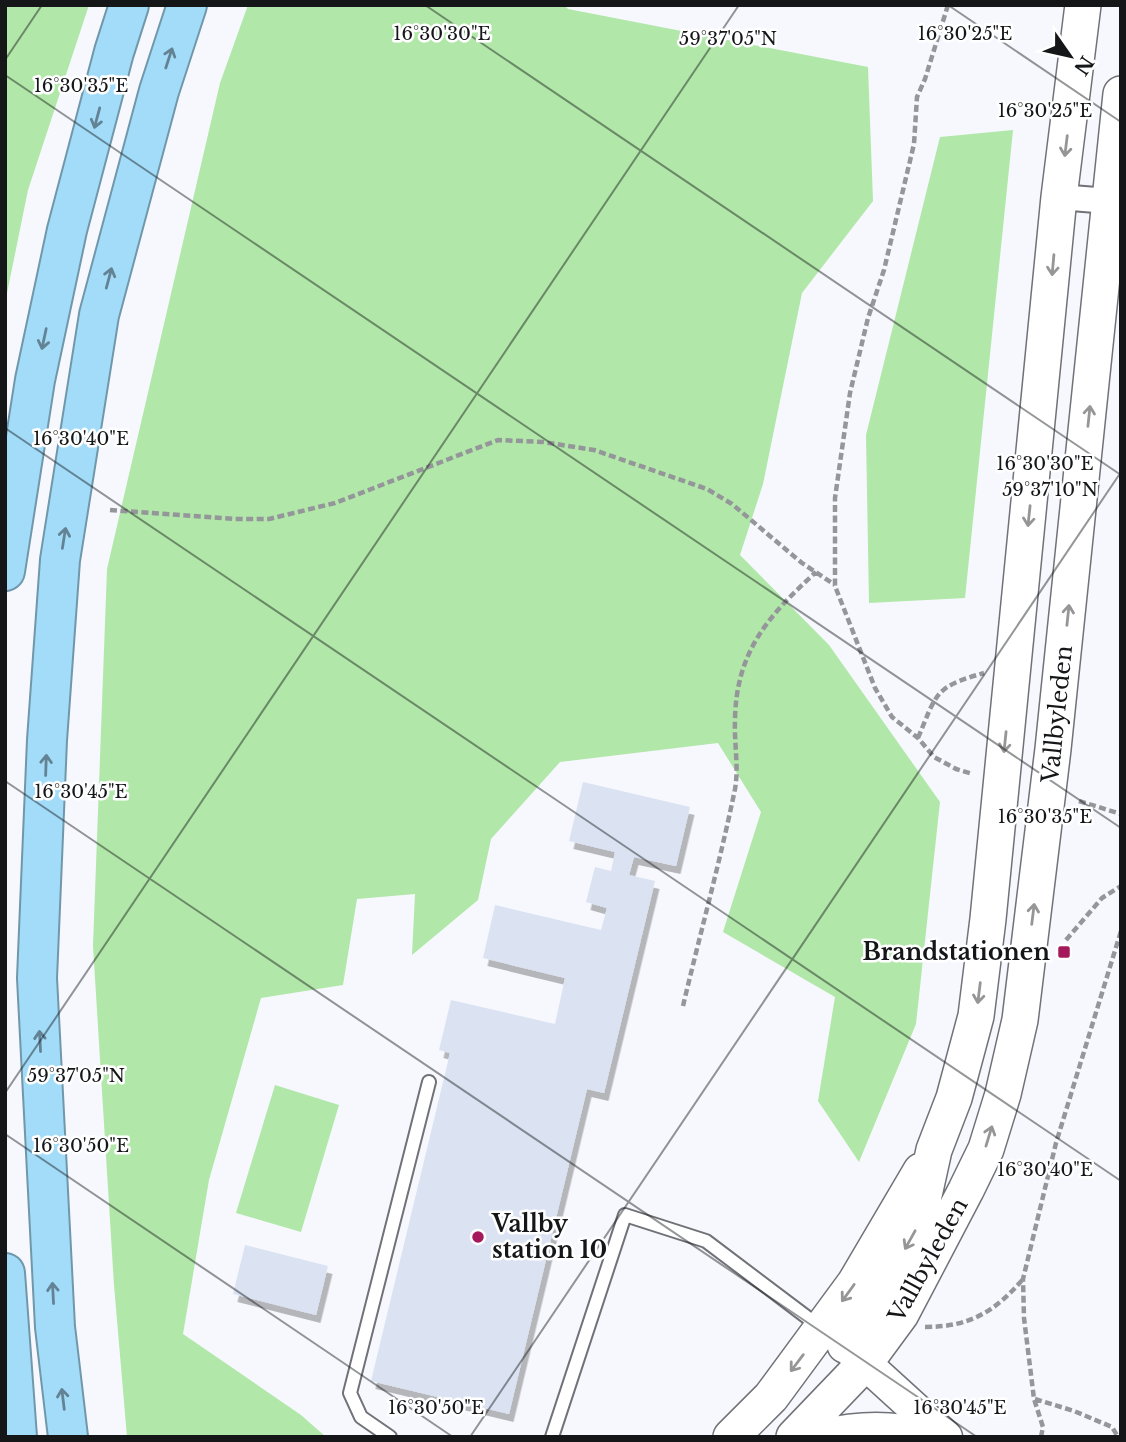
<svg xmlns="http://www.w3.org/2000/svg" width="1126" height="1442" font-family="'Libre Baskerville',serif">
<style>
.green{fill:#b1e7a8}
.building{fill:#dbe3f3;filter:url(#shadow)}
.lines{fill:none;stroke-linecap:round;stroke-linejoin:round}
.service-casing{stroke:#707277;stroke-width:16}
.minor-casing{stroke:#707277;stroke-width:28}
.tertiary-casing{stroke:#707277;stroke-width:35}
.secondary-casing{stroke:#707277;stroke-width:38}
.motorway-casing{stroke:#7197aa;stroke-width:42}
.path{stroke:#94969a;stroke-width:4.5;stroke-dasharray:7 3.5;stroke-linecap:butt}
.service{stroke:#fff;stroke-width:12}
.minor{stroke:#fff;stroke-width:24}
.tertiary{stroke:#fff;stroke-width:32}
.secondary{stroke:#fff;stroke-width:35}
.motorway{stroke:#a2dcf9;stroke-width:38}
.oneway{stroke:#638394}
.oneway2{stroke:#969697}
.ticks{fill:none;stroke:#151618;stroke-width:2;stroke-opacity:0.45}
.poi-dot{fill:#a5185c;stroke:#fff;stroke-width:2.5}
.labels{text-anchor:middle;stroke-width:5;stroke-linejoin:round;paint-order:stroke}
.street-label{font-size:23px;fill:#151618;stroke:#fff}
.poi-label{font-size:23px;font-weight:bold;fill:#151618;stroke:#fff;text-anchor:end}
.ticks-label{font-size:18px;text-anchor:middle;fill:#151618;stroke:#fff;stroke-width:5;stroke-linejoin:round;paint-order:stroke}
</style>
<defs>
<filter id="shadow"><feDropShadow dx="4.5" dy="8" stdDeviation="0" flood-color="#0004"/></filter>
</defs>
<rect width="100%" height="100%" fill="#f6f8fe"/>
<path class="green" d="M 5,5 L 89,5 L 28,190 L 5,303 Z
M 248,5 L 564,5 L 568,9 L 868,67 L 873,201 L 802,293 L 763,484 L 740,555 L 829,645 L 940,802 L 916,1024 L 859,1162 L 818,1101 L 835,997 L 723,932 L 761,812 L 718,743 L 560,762 L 491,839 L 478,900 L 412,955 L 415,894 L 357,899 L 343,985 L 261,998 L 209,1180 L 183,1334 L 301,1415 L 326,1437 L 127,1437 L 114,1285 L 93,946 L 107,569 L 220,83 Z
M 1013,130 L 965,598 L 869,603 L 866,435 L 940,137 Z
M 275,1085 L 339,1105 L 301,1232 L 236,1213 Z"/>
<path class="building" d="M 583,782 L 690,807 L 676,866 L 634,857 L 629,875 L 655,881 L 604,1093 L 587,1089 L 509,1414 L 371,1381 L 450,1053 L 439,1050 L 451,1000 L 555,1024 L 565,978 L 483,958 L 495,905 L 601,930 L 607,908 L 586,902 L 595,867 L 611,871 L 615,852 L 569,841 Z
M 245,1245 L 328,1266 L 316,1315 L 233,1294 Z"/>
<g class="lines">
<defs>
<path id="service" d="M 390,1437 L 361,1417 L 350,1393 L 429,1082
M 552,1437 L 625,1215 L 706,1241 L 820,1327"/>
<path id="minor" d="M 1059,197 L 1121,202"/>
<path id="tertiary" d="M 846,1346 L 946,1437"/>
<path id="secondary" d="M 845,1345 L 871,1309 L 917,1227 L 934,1150 L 954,1098 L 976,1016 L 988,919 L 1059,197 L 1083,5
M 731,1437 L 771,1397 L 855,1283 L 921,1171
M 794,1437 L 865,1363 L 901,1314 L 966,1190 L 986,1149 L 1003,1094 L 1020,1020 L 1053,749 L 1121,94
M 824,1437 C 860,1428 892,1428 928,1437"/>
<path id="motorway" d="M 5,571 L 35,380 L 67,230 L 114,52 L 129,5
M 5,1273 L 17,1437
M 68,1437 L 55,1327 L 37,978 L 47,740 L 60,560 L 99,315 L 159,91 L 187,5"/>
</defs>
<use href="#service" class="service-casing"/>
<use href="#minor" class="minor-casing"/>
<use href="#tertiary" class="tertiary-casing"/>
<use href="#secondary" class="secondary-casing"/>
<use href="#motorway" class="motorway-casing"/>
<path class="path" d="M 948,5 L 925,79 L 917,97 L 914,144 L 884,270 L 868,318 L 850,393 L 835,498 L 835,586 L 875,688 L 892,717 L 918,738 L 934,757 L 956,769 L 973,774
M 110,510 L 235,519 L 269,519 L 335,503 L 498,440 L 543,442 L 594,450 L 707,489 L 732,504 L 802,563 L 835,585
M 918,738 C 937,693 934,687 984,673
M 1079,801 L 1121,814
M 1066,940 L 1102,898 L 1121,886
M 683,1006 C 700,934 720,862 735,789 C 739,767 734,743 735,720 C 736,652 768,616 816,572
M 925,1327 C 969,1327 995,1312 1023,1279
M 1035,1399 L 1074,1411 L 1112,1427 L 1118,1437
M 1041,1437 L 1043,1427 L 1034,1399 L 1024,1318 L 1023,1279 L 1056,1143 L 1121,931"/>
<use href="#service" class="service"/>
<use href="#minor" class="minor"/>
<use href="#tertiary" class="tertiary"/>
<use href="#secondary" class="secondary"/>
<use href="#motorway" class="motorway"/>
</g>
<defs><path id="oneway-shaft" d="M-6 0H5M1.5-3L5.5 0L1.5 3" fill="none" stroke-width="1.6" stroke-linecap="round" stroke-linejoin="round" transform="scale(1.75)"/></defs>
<g class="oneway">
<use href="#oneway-shaft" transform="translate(169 58) rotate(-72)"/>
<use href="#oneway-shaft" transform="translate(97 118) rotate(105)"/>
<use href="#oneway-shaft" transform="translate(109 278) rotate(-75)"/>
<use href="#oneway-shaft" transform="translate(44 339) rotate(102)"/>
<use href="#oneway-shaft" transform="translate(64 538) rotate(-81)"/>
<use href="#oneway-shaft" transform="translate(46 765) rotate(-88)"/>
<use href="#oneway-shaft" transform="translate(40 1041) rotate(-93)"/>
<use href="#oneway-shaft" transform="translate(53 1293) rotate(-93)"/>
<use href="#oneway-shaft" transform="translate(63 1399) rotate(-97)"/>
</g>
<g class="oneway2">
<use href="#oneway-shaft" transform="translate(1066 146) rotate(97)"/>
<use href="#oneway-shaft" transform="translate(1053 265) rotate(95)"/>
<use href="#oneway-shaft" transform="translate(1089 416) rotate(-84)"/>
<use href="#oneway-shaft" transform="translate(1029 516) rotate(96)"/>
<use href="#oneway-shaft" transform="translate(1068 615) rotate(-84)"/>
<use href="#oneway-shaft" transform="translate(1005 742) rotate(96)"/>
<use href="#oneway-shaft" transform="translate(1033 914) rotate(-83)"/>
<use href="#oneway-shaft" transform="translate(979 993) rotate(97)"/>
<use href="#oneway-shaft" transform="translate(989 1136) rotate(-73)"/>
<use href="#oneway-shaft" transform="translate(910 1240) rotate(119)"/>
<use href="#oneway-shaft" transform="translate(848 1293) rotate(126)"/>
<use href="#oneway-shaft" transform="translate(797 1363) rotate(127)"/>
</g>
<path class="ticks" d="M 425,5 L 1121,475M 948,5 L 1121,122M 5,60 L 42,5M 5,75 L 1121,828M 5,428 L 1121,1181M 5,781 L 977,1437M 5,1093 L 739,5M 5,1134 L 453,1437M 470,1437 L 1121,472"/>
<g class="poi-dot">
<rect x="1057" y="945" width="14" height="14" rx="3.5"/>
<circle cx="478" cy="1237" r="7"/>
</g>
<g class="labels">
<g class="street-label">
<text transform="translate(1057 714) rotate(-84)" y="8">Vallbyleden</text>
<text transform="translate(928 1260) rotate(-61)" y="8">Vallbyleden</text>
</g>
<g class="poi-label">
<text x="1050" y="960">Brandstationen</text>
<text x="492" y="1232" text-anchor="start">Vallby<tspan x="492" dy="26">station 10</tspan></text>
</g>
</g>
<g class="ticks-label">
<text x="442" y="40">16°30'30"E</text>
<text x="965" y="40">16°30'25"E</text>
<text x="728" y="45">59°37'05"N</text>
<text x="81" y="92">16°30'35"E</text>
<text x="1045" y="117">16°30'25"E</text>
<text x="81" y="445">16°30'40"E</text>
<text x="1045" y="470">16°30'30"E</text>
<text x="1050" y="496">59°37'10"N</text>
<text x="81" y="798">16°30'45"E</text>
<text x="1045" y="823">16°30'35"E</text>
<text x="76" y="1082">59°37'05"N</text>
<text x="81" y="1152">16°30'50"E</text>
<text x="1045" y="1176">16°30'40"E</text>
<text x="436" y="1414">16°30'50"E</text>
<text x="960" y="1414">16°30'45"E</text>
</g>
<rect width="1126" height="1442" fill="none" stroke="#151618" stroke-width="14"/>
<g transform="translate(1070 56) rotate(124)" stroke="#ffffff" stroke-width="5" paint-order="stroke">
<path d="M0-5L12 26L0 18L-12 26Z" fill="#151618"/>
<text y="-10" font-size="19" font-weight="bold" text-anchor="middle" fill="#151618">N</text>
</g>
</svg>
